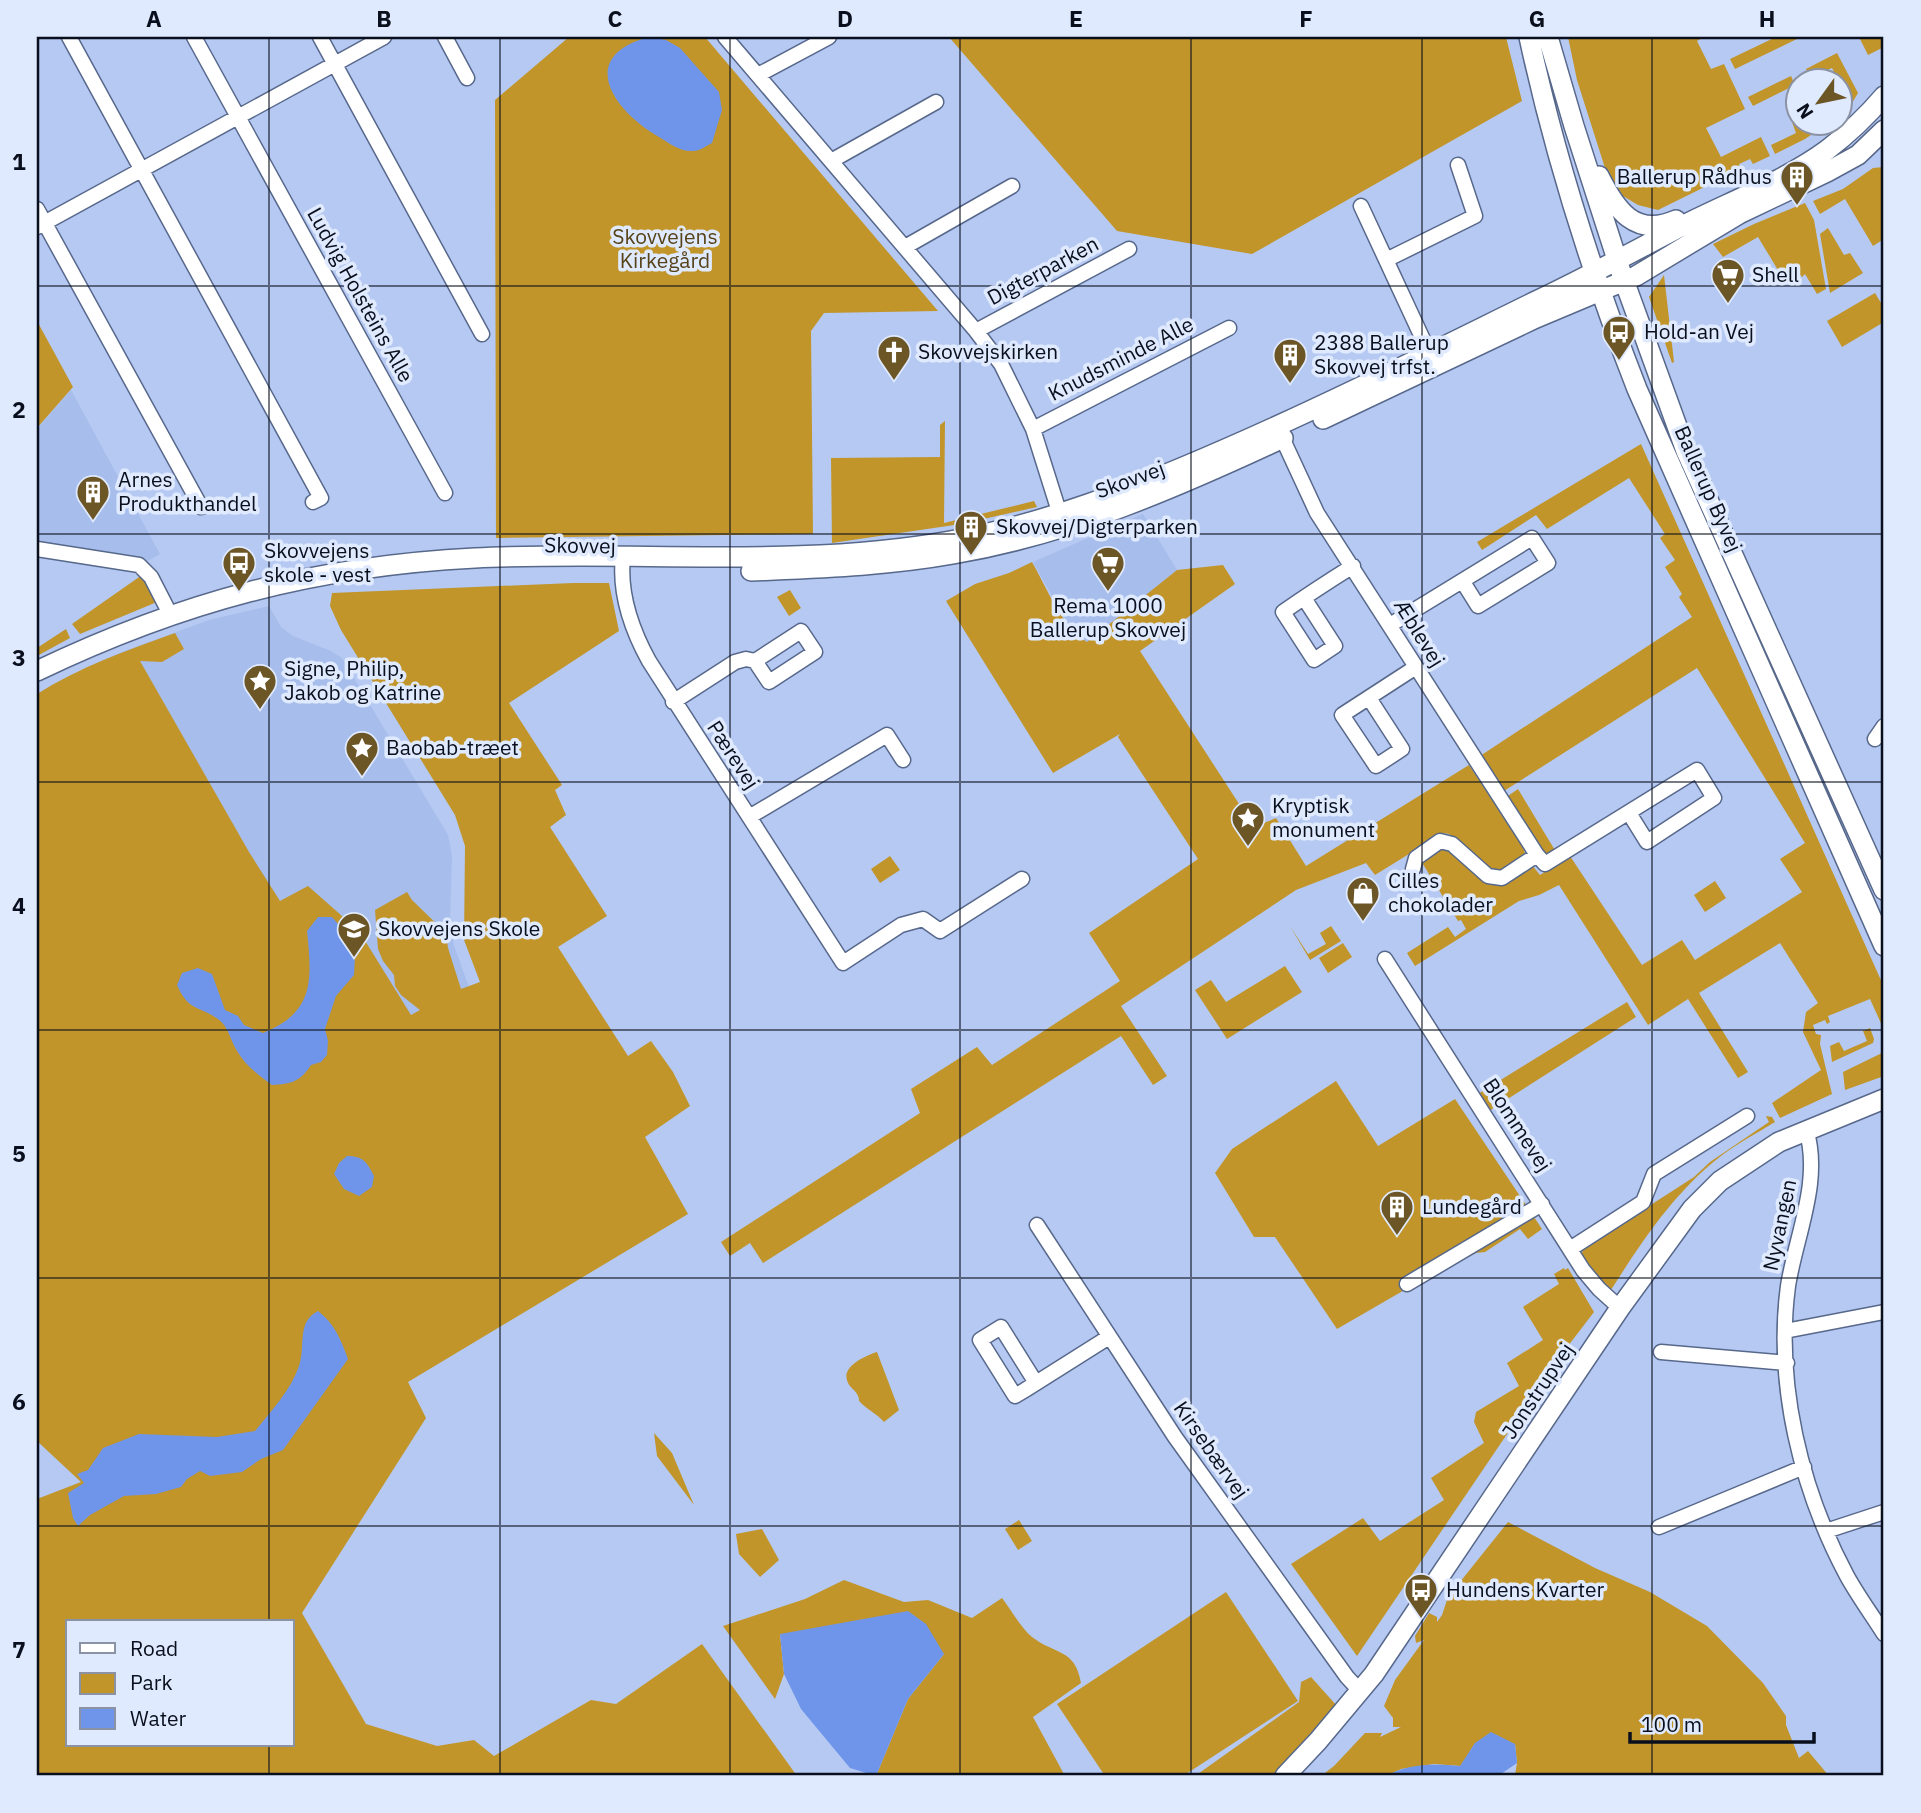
<svg xmlns="http://www.w3.org/2000/svg" width="1921" height="1813" font-family="'IBM Plex Sans',sans-serif">
<style>
.built{fill:#a7bdeb}
.green{fill:#c19529;fill-rule:evenodd}
.water{fill:#6f95ea}
.lines{fill:none;stroke-linecap:round;stroke-linejoin:round}
.street-casing{stroke:#57688b;stroke-width:17}
.secondary-casing{stroke:#57688b;stroke-width:22}
.street{stroke:#fff;stroke-width:14}
.secondary{stroke:#fff;stroke-width:19}
.grid{fill:none;stroke:#090f1c;stroke-width:2;stroke-opacity:0.55}
.labels{text-anchor:middle;stroke-width:7;stroke-linejoin:round;paint-order:stroke}
.poi-label{font-size:21px;fill:#090f1c;stroke:#e0eaff;text-anchor:start}
.park-label{font-size:21px;fill:#574318;stroke:#e0eaff}
.street-label{font-size:21px;fill:#090f1c;stroke:#e0eaff}
.neatline{fill:none;stroke:#090f1c;stroke-width:2.5}
.grid-label{font-size:23px;text-anchor:middle;font-weight:bold;fill:#090f1c}
</style>
<rect width="100%" height="100%" fill="#b6c9f2"/>
<path class="built" d="M 71,390 L 160,554 L 148,561 L 37,543 L 37,429 Z
M 1143,514 L 1177,570 L 1087,642 L 1077,636 L 1065,619 L 1033,562 Z
M 269,606 L 281,627 L 293,636 L 331,651 L 342,658 L 448,835 L 452,856 L 450,922 L 454,946 L 470,990 L 546,1291 L 76,674 L 117,654 L 209,620 Z"/>
<path class="green" d="M 569,37 L 705,37 L 938,311 L 824,313 L 811,331 L 813,534 L 496,538 L 495,100 Z
M 949,37 L 1506,37 L 1522,101 L 1252,254 L 1117,231 Z
M 1568,37 L 1704,37 L 1697,41 L 1711,69 L 1724,64 L 1745,109 L 1706,128 L 1721,157 L 1761,137 L 1770,156 L 1753,164 L 1750,159 L 1739,164 L 1741,169 L 1658,210 L 1638,205 L 1623,196 L 1605,168 L 1577,80 Z
M 1776,37 L 1801,37 L 1735,69 L 1730,59 Z
M 1859,37 L 1882,37 L 1884,47 L 1868,55 Z
M 1837,53 L 1858,93 L 1852,103 L 1841,113 L 1841,98 L 1846,95 L 1832,68 L 1810,78 L 1806,69 Z
M 1791,76 L 1795,85 L 1753,106 L 1748,97 Z
M 1798,119 L 1798,122 L 1829,123 L 1805,139 L 1775,154 L 1771,145 L 1796,133 L 1792,122 Z
M 1884,167 L 1884,239 L 1873,246 L 1845,199 L 1820,214 L 1813,201 L 1843,189 L 1873,168 Z
M 1805,203 L 1814,220 L 1826,289 L 1817,294 L 1805,274 L 1802,277 L 1797,271 L 1784,280 L 1758,237 L 1723,257 L 1713,244 L 1754,224 Z
M 1828,228 L 1844,255 L 1850,253 L 1863,273 L 1830,293 L 1820,234 Z
M 1664,275 L 1674,362 L 1672,363 L 1649,297 Z
M 1875,293 L 1884,308 L 1884,322 L 1842,347 L 1827,321 Z
M 37,321 L 73,387 L 37,428 Z
M 945,421 L 944,523 L 1034,501 L 1037,507 L 961,524 L 832,543 L 831,458 L 940,457 L 940,425 Z
M 1641,444 L 1884,987 L 1884,1030 L 1870,999 L 1828,1016 L 1830,1022 L 1827,1024 L 1825,1020 L 1813,1025 L 1816,1034 L 1821,1035 L 1820,1044 L 1832,1094 L 1780,1118 L 1772,1103 L 1821,1070 L 1803,1032 L 1806,1012 L 1818,1003 L 1780,943 L 1699,993 L 1748,1072 L 1738,1078 L 1688,999 L 1648,1025 L 1559,885 L 1539,895 L 1519,901 L 1415,966 L 1407,953 L 1448,927 L 1455,937 L 1466,929 L 1461,920 L 1458,921 L 1421,861 L 1446,845 C 1460,857 1485,889 1504,883 C 1514,880 1523,871 1532,865 L 1540,875 L 1570,856 L 1642,965 L 1682,940 L 1695,960 L 1802,892 L 1780,859 L 1805,843 L 1697,668 L 1504,791 L 1480,756 L 1692,617 L 1679,597 L 1682,594 L 1665,567 L 1675,560 L 1660,538 L 1665,534 L 1629,478 L 1547,529 L 1536,515 L 1482,550 L 1477,542 Z
M 1032,562 C 1047,588 1061,626 1087,642 L 1177,570 L 1223,565 L 1235,584 L 1140,651 L 1254,827 L 1276,818 L 1306,866 L 1469,765 L 1524,848 L 1525,855 L 1500,872 L 1492,871 L 1449,834 L 1443,833 L 1375,875 L 1366,863 L 1296,890 L 1121,1006 L 1167,1076 L 1153,1085 L 1121,1036 L 763,1263 L 750,1243 L 730,1256 L 721,1242 L 920,1113 L 911,1089 L 977,1047 L 992,1065 L 1120,981 L 1089,933 L 1198,859 L 1118,737 L 1120,734 L 1053,773 L 946,601 L 975,584 L 1009,573 Z
M 142,575 L 157,602 L 80,634 L 72,624 Z
M 573,583 L 609,583 L 619,631 L 509,703 L 562,785 L 555,790 L 566,815 L 550,827 L 607,916 L 558,947 L 628,1056 L 651,1041 L 673,1072 L 690,1106 L 645,1137 L 688,1214 L 408,1382 L 426,1418 L 302,1613 L 366,1724 L 437,1746 L 474,1740 L 494,1756 L 591,1700 L 616,1704 L 702,1644 L 797,1776 L 37,1776 L 37,1499 L 81,1482 L 37,1441 L 37,694 C 80,667 127,650 175,633 L 184,649 L 162,662 L 140,661 L 249,852 L 280,901 L 308,886 L 359,931 L 411,1015 L 420,1010 L 401,995 L 395,986 L 394,975 L 383,961 L 378,949 L 375,910 L 407,892 L 412,900 L 446,933 L 448,948 L 461,989 L 480,982 L 464,940 L 465,846 L 455,815 L 341,630 L 330,606 L 332,593 ZM 68,1622 L 292,1622 L 292,1745 L 68,1745 Z
M 790,590 L 801,608 L 789,616 L 777,597 Z
M 66,629 L 70,638 L 37,656 L 37,648 Z
M 1518,789 L 1556,852 L 1548,856 L 1543,855 L 1505,798 Z
M 890,856 L 900,870 L 880,883 L 871,869 Z
M 1715,881 L 1726,898 L 1705,912 L 1694,895 Z
M 1290,926 L 1308,954 L 1326,944 L 1320,933 L 1331,926 L 1341,941 L 1310,960 Z
M 1343,943 L 1352,957 L 1328,973 L 1319,958 Z
M 1285,966 L 1302,992 L 1227,1039 L 1195,990 L 1211,980 L 1226,1002 Z
M 1627,1002 L 1636,1017 L 1489,1111 L 1478,1094 Z
M 1870,1028 L 1874,1039 L 1873,1043 L 1832,1062 L 1830,1046 L 1839,1042 L 1844,1051 L 1867,1041 L 1863,1031 Z
M 1884,1052 L 1884,1076 L 1845,1090 L 1843,1072 Z
M 1336,1081 L 1378,1146 L 1455,1099 L 1542,1229 L 1528,1239 L 1520,1229 L 1485,1252 L 1476,1253 L 1420,1281 L 1337,1329 L 1275,1237 L 1254,1237 L 1215,1173 L 1232,1149 Z
M 1766,1116 L 1772,1117 L 1775,1122 C 1757,1133 1738,1143 1721,1156 C 1673,1193 1641,1243 1609,1293 L 1580,1257 L 1584,1248 L 1694,1177 L 1710,1162 L 1769,1122 Z
M 1564,1268 L 1565,1270 L 1568,1268 L 1594,1312 L 1555,1363 L 1357,1656 L 1291,1564 L 1363,1518 L 1380,1541 L 1444,1500 L 1431,1478 L 1484,1443 L 1474,1422 L 1476,1412 L 1519,1386 L 1507,1363 L 1543,1340 L 1523,1307 L 1559,1284 L 1554,1274 Z
M 877,1352 L 899,1410 L 884,1422 C 877,1414 870,1411 862,1404 C 855,1396 862,1404 857,1394 C 854,1389 848,1386 847,1380 C 842,1366 867,1355 877,1352 Z
M 654,1433 L 672,1453 L 694,1505 L 657,1456 Z
M 1019,1520 L 1032,1541 L 1018,1550 L 1005,1529 Z
M 1508,1522 L 1595,1568 L 1650,1592 L 1707,1626 L 1763,1683 L 1786,1716 L 1786,1725 L 1799,1758 L 1808,1751 L 1829,1776 L 1511,1776 L 1515,1775 L 1517,1763 L 1515,1744 L 1475,1743 L 1461,1766 L 1434,1764 L 1401,1769 L 1386,1776 L 1321,1776 L 1334,1766 L 1365,1733 L 1382,1733 L 1380,1737 L 1401,1727 L 1393,1727 L 1393,1718 L 1384,1706 L 1395,1680 L 1424,1640 L 1416,1643 L 1415,1636 L 1429,1613 L 1437,1617 L 1437,1622 L 1442,1615 L 1448,1597 Z
M 762,1529 L 779,1560 L 760,1577 L 739,1554 L 736,1534 Z
M 844,1580 L 904,1602 L 928,1600 L 972,1618 L 1002,1598 C 1011,1610 1021,1628 1032,1637 C 1055,1655 1075,1648 1081,1683 L 1033,1717 L 1065,1776 L 876,1776 L 908,1699 L 944,1654 L 780,1634 L 784,1674 L 775,1699 L 723,1626 L 805,1599 Z
M 1226,1592 L 1298,1701 L 1183,1776 L 1105,1776 L 1057,1704 Z
M 1311,1677 L 1337,1706 L 1273,1776 L 1195,1776 L 1299,1702 L 1301,1682 Z"/>
<path class="water" d="M 649,37 L 666,40 L 680,48 L 719,92 L 722,110 L 712,143 C 706,146 700,151 693,151 C 680,152 669,143 659,137 C 614,111 575,57 649,37 Z
M 318,917 L 332,917 L 345,932 L 355,956 L 354,975 L 336,996 L 325,1029 L 328,1041 L 327,1055 L 321,1062 L 311,1065 C 300,1082 291,1084 272,1085 C 258,1075 246,1066 237,1051 C 230,1040 229,1027 218,1019 C 198,1005 189,1012 177,985 L 182,973 L 198,968 L 212,974 L 225,1010 L 238,1016 L 244,1025 L 263,1033 C 315,1012 312,980 307,931 Z
M 347,1156 C 363,1156 367,1162 374,1176 L 372,1187 L 359,1196 L 344,1189 L 334,1174 L 339,1163 Z
M 318,1311 C 335,1324 341,1340 348,1359 L 283,1450 L 261,1459 L 242,1472 L 210,1476 L 200,1471 L 187,1479 L 181,1487 L 156,1494 L 124,1496 L 90,1515 L 78,1526 L 73,1518 L 68,1493 L 84,1483 L 77,1474 L 88,1470 L 103,1448 L 139,1434 L 217,1437 L 255,1431 C 271,1411 291,1390 299,1366 C 306,1346 296,1322 318,1311 Z
M 908,1611 L 926,1624 L 944,1654 L 908,1699 L 876,1776 L 850,1768 L 801,1709 L 784,1674 L 780,1634 Z
M 1491,1732 L 1515,1744 L 1517,1763 L 1498,1776 L 1386,1776 C 1410,1763 1434,1764 1460,1766 L 1475,1743 Z"/>
<g class="lines">
<defs>
<path id="street" d="M 69,37 L 321,498 L 313,502
M 194,37 L 445,493
M 320,37 L 482,334
M 445,37 L 467,78
M 725,37 L 976,331 L 1001,364 L 1033,429 L 1062,521
M 758,75 L 829,37
M 831,161 L 936,102
M 1361,206 L 1433,361
M 37,209 L 201,507
M 37,227 L 384,37
M 905,247 L 1012,186
M 1386,260 L 1475,216 L 1458,165
M 976,331 L 1129,249
M 1033,429 L 1229,328
M 1279,431 L 1317,513 L 1537,855 L 1545,864 L 1697,770 L 1714,798 L 1647,842 L 1629,813
M 37,549 L 139,565 L 151,577 L 170,614
M 623,557 C 619,592 632,630 649,661 L 843,963 L 901,925 L 923,919 L 940,931 L 1022,879
M 1304,598 L 1335,646 L 1314,660 L 1283,612 C 1306,596 1329,581 1353,566
M 1390,625 L 1532,538 L 1548,563 L 1478,606 L 1463,582
M 1369,698 L 1402,749 L 1376,766 L 1342,715 L 1416,667
M 673,702 L 735,662 L 746,659 L 755,661 L 801,631 L 815,652 L 769,682 L 755,661
M 1875,739 L 1884,726
M 749,817 L 887,735 L 903,760
M 1413,869 L 1416,858 L 1440,841 L 1452,844 L 1488,876 L 1502,878 L 1537,855
M 1385,959 L 1583,1270 L 1599,1289 L 1620,1308
M 1806,1129 C 1822,1181 1796,1235 1788,1286 C 1775,1384 1801,1490 1847,1576 C 1858,1596 1872,1615 1884,1634
M 1037,1225 L 1175,1437 L 1347,1677 L 1361,1692
M 1570,1249 L 1643,1202 L 1654,1174 L 1747,1116
M 1407,1284 L 1542,1204
M 1785,1331 L 1884,1312
M 1661,1352 L 1787,1363
M 1036,1383 L 1001,1327 L 980,1340 L 1015,1396 L 1025,1390 L 1109,1337
M 1659,1527 L 1804,1467
M 1826,1531 L 1884,1512"/>
<path id="secondary" d="M 1529,37 C 1555,157 1592,274 1637,389 L 1884,946
M 1548,37 L 1574,126 L 1621,272 L 1686,451 L 1884,890
M 1599,176 C 1616,210 1635,238 1676,220
M 1323,419 L 1536,318 L 1636,276 L 1739,214 L 1827,172 L 1858,155 L 1884,130
M 751,571 C 818,568 886,566 953,554 C 1070,534 1176,488 1283,438
M 37,671 C 181,602 315,566 475,558 C 634,550 793,569 950,541 C 1045,524 1136,488 1223,450 C 1329,404 1432,352 1536,301 C 1587,277 1636,250 1686,224 C 1732,201 1786,180 1827,150 C 1848,134 1867,116 1884,96
M 1285,1776 L 1318,1741 L 1374,1674 L 1620,1308 L 1692,1209 L 1720,1181 L 1779,1142 L 1884,1099"/>
</defs>
<use href="#street" class="street-casing"/>
<use href="#secondary" class="secondary-casing"/>
<use href="#street" class="street"/>
<use href="#secondary" class="secondary"/>
</g>
<path class="grid" d="M 269,37 L 269,1622M 500,37 L 500,1776M 730,37 L 730,1776M 960,37 L 960,1776M 1191,37 L 1191,1776M 1422,37 L 1422,1776M 1652,37 L 1652,1776M 37,286 L 1884,286M 37,534 L 1884,534M 37,782 L 1884,782M 37,1030 L 1884,1030M 37,1278 L 1884,1278M 37,1526 L 1884,1526M 269,1745 L 269,1776"/>
<defs>
<symbol id="building-pin" viewBox="-11 -11 22 30"><path d="M0 17L-7.5 6A9.5 9.5 0 1 1 7.5 6Z" fill="#6c5626" stroke="#e0eaff"/><path d="M-4-6H4V6H1V3H-1V6H-4ZM-2.5-4.3h1.7v1.8h-1.7ZM.8-4.3h1.7v1.8H.8ZM-2.5-1h1.7V.8h-1.7ZM.8-1h1.7V.8H.8Z" fill="#fff"/></symbol>
<symbol id="supermarket-pin" viewBox="-11 -11 22 30"><path d="M0 17L-7.5 6A9.5 9.5 0 1 1 7.5 6Z" fill="#6c5626" stroke="#e0eaff"/><path d="M-6-5.5h2.5l.6 2H6L4.5 2H-2.5L-4.4-4H-6ZM-1.5 3.2a1.3 1.3 0 1 0 .1 0ZM3 3.2a1.3 1.3 0 1 0 .1 0Z" fill="#fff"/></symbol>
<symbol id="bus-pin" viewBox="-11 -11 22 30"><path d="M0 17L-7.5 6A9.5 9.5 0 1 1 7.5 6Z" fill="#6c5626" stroke="#e0eaff"/><path d="M-5-6H5V4H4V6H2V4H-2V6H-4V4H-5ZM-3.5-4V0h7V-4ZM-3.5 1.2v1.5H-2V1.2ZM2 1.2v1.5H3.5V1.2Z" fill="#fff"/></symbol>
<symbol id="church-pin" viewBox="-11 -11 22 30"><path d="M0 17L-7.5 6A9.5 9.5 0 1 1 7.5 6Z" fill="#6c5626" stroke="#e0eaff"/><path d="M-1.2-6h2.4v3.5h3.3v2.4h-3.3V6h-2.4V-.1h-3.3v-2.4h3.3Z" fill="#fff"/></symbol>
<symbol id="sight-pin" viewBox="-11 -11 22 30"><path d="M0 17L-7.5 6A9.5 9.5 0 1 1 7.5 6Z" fill="#6c5626" stroke="#e0eaff"/><path d="M0-6L1.8-2.2L6-1.7L2.9 1.2L3.7 5.4L0 3.3L-3.7 5.4L-2.9 1.2L-6-1.7L-1.8-2.2Z" fill="#fff"/></symbol>
<symbol id="shop-pin" viewBox="-11 -11 22 30"><path d="M0 17L-7.5 6A9.5 9.5 0 1 1 7.5 6Z" fill="#6c5626" stroke="#e0eaff"/><path d="M-5-2.5h2.3a2.7 3.5 0 0 1 5.4 0H5L5.5 6h-11ZM-1.5-2.5h3a1.5 2.3 0 0 0-3 0Z" fill="#fff"/></symbol>
<symbol id="school-pin" viewBox="-11 -11 22 30"><path d="M0 17L-7.5 6A9.5 9.5 0 1 1 7.5 6Z" fill="#6c5626" stroke="#e0eaff"/><path d="M0-5L7-2L0 1L-7-2ZM-4 1L0 2.5L4 1V4Q0 6-4 4Z" fill="#fff"/></symbol>
</defs>
<g fill-rule="evenodd">
<use href="#building-pin" x="1778" y="158" width="38" height="52"/>
<use href="#supermarket-pin" x="1709" y="256" width="38" height="52"/>
<use href="#bus-pin" x="1600" y="313" width="38" height="52"/>
<use href="#church-pin" x="875" y="333" width="38" height="52"/>
<use href="#building-pin" x="1271" y="336" width="38" height="52"/>
<use href="#building-pin" x="74" y="473" width="38" height="52"/>
<use href="#building-pin" x="952" y="508" width="38" height="52"/>
<use href="#bus-pin" x="220" y="544" width="38" height="52"/>
<use href="#supermarket-pin" x="1089" y="544" width="38" height="52"/>
<use href="#sight-pin" x="241" y="662" width="38" height="52"/>
<use href="#sight-pin" x="343" y="729" width="38" height="52"/>
<use href="#sight-pin" x="1229" y="799" width="38" height="52"/>
<use href="#shop-pin" x="1344" y="874" width="38" height="52"/>
<use href="#school-pin" x="335" y="910" width="38" height="52"/>
<use href="#building-pin" x="1378" y="1188" width="38" height="52"/>
<use href="#bus-pin" x="1402" y="1571" width="38" height="52"/>
</g>
<g class="labels">
<g class="poi-label">
<text x="1772" y="184" text-anchor="end">Ballerup Rådhus</text>
<text x="1752" y="282">Shell</text>
<text x="1644" y="339">Hold-an Vej</text>
<text x="1314" y="350">2388 Ballerup<tspan x="1314" dy="24">Skovvej trfst.</tspan></text>
<text x="918" y="359">Skovvejskirken</text>
<text x="118" y="487">Arnes<tspan x="118" dy="24">Produkthandel</tspan></text>
<text x="996" y="534">Skovvej/Digterparken</text>
<text x="264" y="558">Skovvejens<tspan x="264" dy="24">skole - vest</tspan></text>
<text x="1108" y="613" text-anchor="middle">Rema 1000<tspan x="1108" dy="24">Ballerup Skovvej</tspan></text>
<text x="284" y="676">Signe, Philip,<tspan x="284" dy="24">Jakob og Katrine</tspan></text>
<text x="386" y="755">Baobab-træet</text>
<text x="1272" y="813">Kryptisk<tspan x="1272" dy="24">monument</tspan></text>
<text x="1388" y="888">Cilles<tspan x="1388" dy="24">chokolader</tspan></text>
<text x="378" y="936">Skovvejens Skole</text>
<text x="1422" y="1214">Lundegård</text>
<text x="1446" y="1597">Hundens Kvarter</text>
</g>
<g class="park-label">
<text x="665" y="244">Skovvejens<tspan x="665" dy="24">Kirkegård</tspan></text>
</g>
<g class="street-label">
<text transform="translate(1043 271) rotate(-28)" y="7">Digterparken</text>
<text transform="translate(360 295) rotate(61)" y="7">Ludvig Holsteins Alle</text>
<text transform="translate(1121 359) rotate(-27)" y="7">Knudsminde Alle</text>
<text transform="translate(1130 480) rotate(-20)" y="7">Skovvej</text>
<text transform="translate(1708 489) rotate(66)" y="7">Ballerup Byvej</text>
<text transform="translate(580 546) rotate(1)" y="7">Skovvej</text>
<text transform="translate(1419 633) rotate(58)" y="7">Æblevej</text>
<text transform="translate(733 755) rotate(57)" y="7">Pærevej</text>
<text transform="translate(1517 1125) rotate(57)" y="7">Blommevej</text>
<text transform="translate(1780 1225) rotate(-78)" y="7">Nyvangen</text>
<text transform="translate(1538 1391) rotate(-56)" y="7">Jonstrupvej</text>
<text transform="translate(1211 1450) rotate(55)" y="7">Kirsebærvej</text>
</g>
</g>
<rect width="1921" height="1813" fill="none" stroke="#e0eaff" stroke-width="77"/>
<rect x="66" y="1620" width="228" height="126" fill="#e0eaff" stroke="#8a92a4" stroke-width="2"/>
<rect x="80" y="1643" width="35" height="10" fill="#ffffff" stroke="#8a92a4" stroke-width="2"/>
<text x="130" y="1656" font-size="21" fill="#090f1c">Road</text>
<rect x="80" y="1673" width="35" height="21" fill="#c19529" stroke="#8a92a4" stroke-width="2"/>
<text x="130" y="1690" font-size="21" fill="#090f1c">Park</text>
<rect x="80" y="1708" width="35" height="21" fill="#6f95ea" stroke="#8a92a4" stroke-width="2"/>
<text x="130" y="1726" font-size="21" fill="#090f1c">Water</text>
<g transform="translate(1819 102) rotate(237)"><circle r="33" fill="#e0eaff" stroke="#8a92a4" stroke-width="2"/>
<path d="M0-5L12 26L0 18L-12 26Z" fill="#6c5626"/>
<text y="-10" font-size="19" font-weight="bold" text-anchor="middle" fill="#090f1c">N</text>
</g>
<path d="M1630 1732v10h184v-10" fill="none" stroke="#090f1c" stroke-width="3.5"/>
<text x="1641" y="1732" font-size="21" fill="#090f1c" stroke="#e0eaff" stroke-width="5" paint-order="stroke">100 m</text>
<rect x="38" y="38" width="1844" height="1736" class="neatline"/>
<g class="grid-label">
<text x="154" y="27">A</text>
<text x="384" y="27">B</text>
<text x="615" y="27">C</text>
<text x="845" y="27">D</text>
<text x="1076" y="27">E</text>
<text x="1306" y="27">F</text>
<text x="1537" y="27">G</text>
<text x="1767" y="27">H</text>
<text x="19" y="170">1</text>
<text x="19" y="418">2</text>
<text x="19" y="666">3</text>
<text x="19" y="914">4</text>
<text x="19" y="1162">5</text>
<text x="19" y="1410">6</text>
<text x="19" y="1658">7</text>
</g>
</svg>
